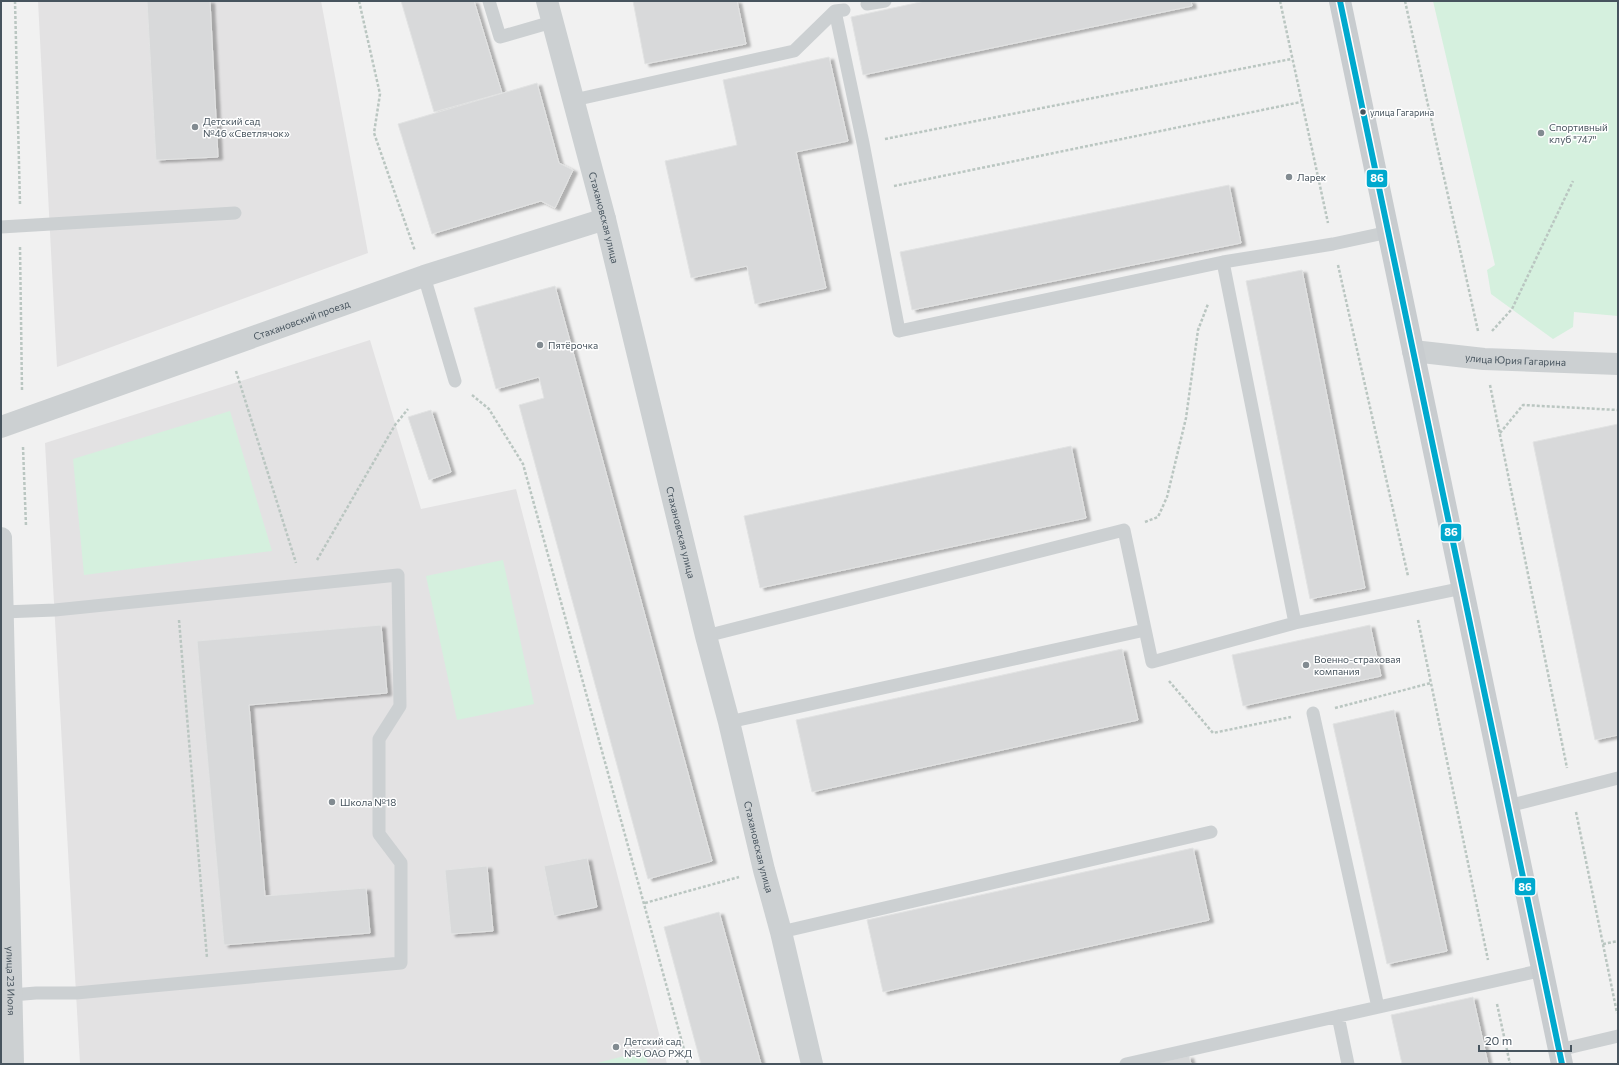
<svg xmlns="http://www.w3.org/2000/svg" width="1619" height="1065" font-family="Commissioner,sans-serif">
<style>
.education{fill:#e3e2e3}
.green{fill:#d5f0de}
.building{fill:#d8d9da;stroke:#e2e3e3;filter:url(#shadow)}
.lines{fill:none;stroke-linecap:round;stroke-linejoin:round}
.path{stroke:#bac6c1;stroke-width:2.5;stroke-dasharray:3 2;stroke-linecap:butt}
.lane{stroke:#ccd0d2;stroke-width:13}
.street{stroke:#ccd0d2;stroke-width:22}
.primary{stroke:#c8cccf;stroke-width:22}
.bus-1-casing{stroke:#fff;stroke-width:9}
.bus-1{stroke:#00a9ce;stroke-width:6}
.bus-dot{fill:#47545e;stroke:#fff;stroke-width:1.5}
.poi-dot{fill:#828b91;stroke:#fff;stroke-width:1.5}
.labels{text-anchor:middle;stroke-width:3;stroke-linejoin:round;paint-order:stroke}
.bus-label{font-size:9px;fill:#47545e;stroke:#fff;text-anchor:start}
.poi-label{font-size:10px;fill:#47545e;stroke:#fff;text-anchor:start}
.street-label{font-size:10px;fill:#47545e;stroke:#fff}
.line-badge{stroke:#fff;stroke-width:1.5}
.badge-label{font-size:11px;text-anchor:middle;font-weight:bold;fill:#fff}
</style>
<defs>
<filter id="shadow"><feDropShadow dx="4.5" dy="2.5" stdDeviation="1" flood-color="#0004"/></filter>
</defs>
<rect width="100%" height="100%" fill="#f1f1f1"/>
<path class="education" d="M 38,1 L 321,1 L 368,253 L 57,367 Z
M 370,340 L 421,509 L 516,489 L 667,1064 L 80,1064 L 45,443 Z"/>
<path class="green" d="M 1433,1 L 1618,1 L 1618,316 L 1574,312 L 1573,327 L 1553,339 L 1491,294 L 1487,270 L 1495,265 Z
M 230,411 L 272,551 L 84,575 L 73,459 Z
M 503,560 L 534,704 L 457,720 L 426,576 Z
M 644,1051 L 648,1064 L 593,1064 Z"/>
<path class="building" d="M 147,1 L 210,1 L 218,157 L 156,160 Z
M 401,1 L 474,1 L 502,93 L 434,112 Z
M 633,1 L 737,1 L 746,44 L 645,64 Z
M 925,1 L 1191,1 L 1192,6 L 863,75 L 851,17 Z
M 829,57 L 848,141 L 796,152 L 826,288 L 755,304 L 747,266 L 691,278 L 665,161 L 737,145 L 723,80 Z
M 537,83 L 559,163 L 573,170 L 555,208 L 541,201 L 432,234 L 398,124 Z
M 1229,185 L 1241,243 L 912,310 L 900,252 Z
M 1302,270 L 1365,588 L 1310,599 L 1246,281 Z
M 555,286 L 712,861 L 648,879 L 519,405 L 544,398 L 539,377 L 496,389 L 474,308 Z
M 431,410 L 451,472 L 429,480 L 408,417 Z
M 1618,424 L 1618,735 L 1595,740 L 1533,442 Z
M 1071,446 L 1086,518 L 760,588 L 744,516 Z
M 381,625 L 387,693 L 249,705 L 265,896 L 366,888 L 370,933 L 224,945 L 197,641 Z
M 1370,625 L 1381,676 L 1243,706 L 1232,655 Z
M 1122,649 L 1138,720 L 812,792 L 796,720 Z
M 1394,710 L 1447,951 L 1387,964 L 1333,724 Z
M 1193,848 L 1209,920 L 883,992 L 867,920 Z
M 587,858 L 597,907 L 554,916 L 544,866 Z
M 487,866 L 493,931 L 451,934 L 445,870 Z
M 719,912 L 761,1064 L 701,1064 L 664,927 Z
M 1473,997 L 1488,1064 L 1402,1064 L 1391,1015 Z
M 1189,1056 L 1191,1064 L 1152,1064 Z"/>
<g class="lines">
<path class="path" d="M 15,1 L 20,204
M 359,1 L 380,94 L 374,133 L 415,251
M 1280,1 L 1328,223
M 1405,1 L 1478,331
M 885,139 L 1291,59
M 894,186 L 1301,102
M 20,247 L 22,390
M 1338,265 L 1408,576
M 1492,331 L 1512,309 L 1573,181
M 236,371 L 296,563
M 1490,385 L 1567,768
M 472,395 L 489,409 L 523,464 L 688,1064
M 1500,433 L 1523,405 L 1618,410
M 23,447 L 26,526
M 1145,522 L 1158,517 L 1167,497 L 1186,418 L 1198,330 L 1208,304
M 317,560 L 395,425 L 408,409
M 179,620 L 207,958
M 1418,620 L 1488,960
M 1169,681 L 1213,733 L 1291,717
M 1335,708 L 1431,683
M 1576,812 L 1617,1013
M 645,903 L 739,877
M 1603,944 L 1618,941
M 1497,1004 L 1510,1064"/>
<path class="lane" d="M 489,1 L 500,37 L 552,22
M 867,4 L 885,1
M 844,10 L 835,11 L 863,143 L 899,331 L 1223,262 L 1333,244 L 1389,232
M 574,100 L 794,51 L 835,11
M 1,227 L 235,213
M 1223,262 L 1295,623
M 424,276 L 455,381
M 3,612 L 55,610 L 398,575 L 400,706 L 379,739 L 379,834 L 401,863 L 401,963 L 76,993 L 36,993 L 12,995
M 706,636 L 1124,530 L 1152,662 L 1295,623 L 1463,588
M 1313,713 L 1378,1007
M 729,722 L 1145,630
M 1508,806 L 1618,778
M 781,932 L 1211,832
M 1338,1016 L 1348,1064
M 1559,1050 L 1618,1036
M 1126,1064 L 1543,970"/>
<g class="street">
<path id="s1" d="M 547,1 L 605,219 L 706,636 L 729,722 L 764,870 L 781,932 L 812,1064"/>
<path id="s2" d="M 1413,351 L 1484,359 L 1618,364"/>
<path id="s3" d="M 1,427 L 424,276 L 605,219"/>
<path id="s4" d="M 1,538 L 13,1064"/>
</g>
<path class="primary" d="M 1340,1 L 1562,1064"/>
<defs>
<path id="bus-1" d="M 1340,1 L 1562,1064"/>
</defs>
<use href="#bus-1" class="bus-1-casing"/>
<use href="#bus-1" class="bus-1"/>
</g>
<circle class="bus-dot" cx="1363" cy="112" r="3.5"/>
<g class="poi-dot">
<circle cx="195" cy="127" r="4"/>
<circle cx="1541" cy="133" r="4"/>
<circle cx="1289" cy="177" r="4"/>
<circle cx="540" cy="345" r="4"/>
<circle cx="1306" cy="665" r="4"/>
<circle cx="332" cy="802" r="4"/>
<circle cx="616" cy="1047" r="4"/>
</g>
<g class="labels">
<g class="bus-label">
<text x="1370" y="116">улица Гагарина</text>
</g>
<g class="poi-label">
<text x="203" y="125">Детский сад<tspan x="203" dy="12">№46 «Светлячок»</tspan></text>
<text x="1549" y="131">Спортивный<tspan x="1549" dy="12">клуб "747"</tspan></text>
<text x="1297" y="181">Ларек</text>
<text x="548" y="349">Пятёрочка</text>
<text x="1314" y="663">Военно-страховая<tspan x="1314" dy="12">компания</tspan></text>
<text x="340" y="806">Школа №18</text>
<text x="624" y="1045">Детский сад<tspan x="624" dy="12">№5 ОАО РЖД</tspan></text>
</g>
<g class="street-label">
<text dy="4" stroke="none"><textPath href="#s1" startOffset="224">Стахановская улица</textPath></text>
<text dy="4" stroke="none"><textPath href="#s3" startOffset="319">Стахановский проезд</textPath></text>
<text dy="4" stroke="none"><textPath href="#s2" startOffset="103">улица Юрия Гагарина</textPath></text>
<text dy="4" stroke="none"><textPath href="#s1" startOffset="548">Стахановская улица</textPath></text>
<text dy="4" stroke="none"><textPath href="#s1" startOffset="872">Стахановская улица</textPath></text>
<text dy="4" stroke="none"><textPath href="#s4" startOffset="443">улица 23 Июля</textPath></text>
</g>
</g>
<g class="line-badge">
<rect x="1366" y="169" width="22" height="19" rx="4" fill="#00a9ce"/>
<rect x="1440" y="523" width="22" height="19" rx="4" fill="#00a9ce"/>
<rect x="1514" y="877" width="22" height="19" rx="4" fill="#00a9ce"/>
</g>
<g class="badge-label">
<text x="1377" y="182">86</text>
<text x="1451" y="536">86</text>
<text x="1525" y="891">86</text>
</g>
<rect width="1619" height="1065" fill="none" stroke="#47545e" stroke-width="4"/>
<path d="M1479 1045v6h92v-6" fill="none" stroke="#47545e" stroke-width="2"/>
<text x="1485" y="1045" font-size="12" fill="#47545e" stroke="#ffffff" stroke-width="3" paint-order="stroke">20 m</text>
</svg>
